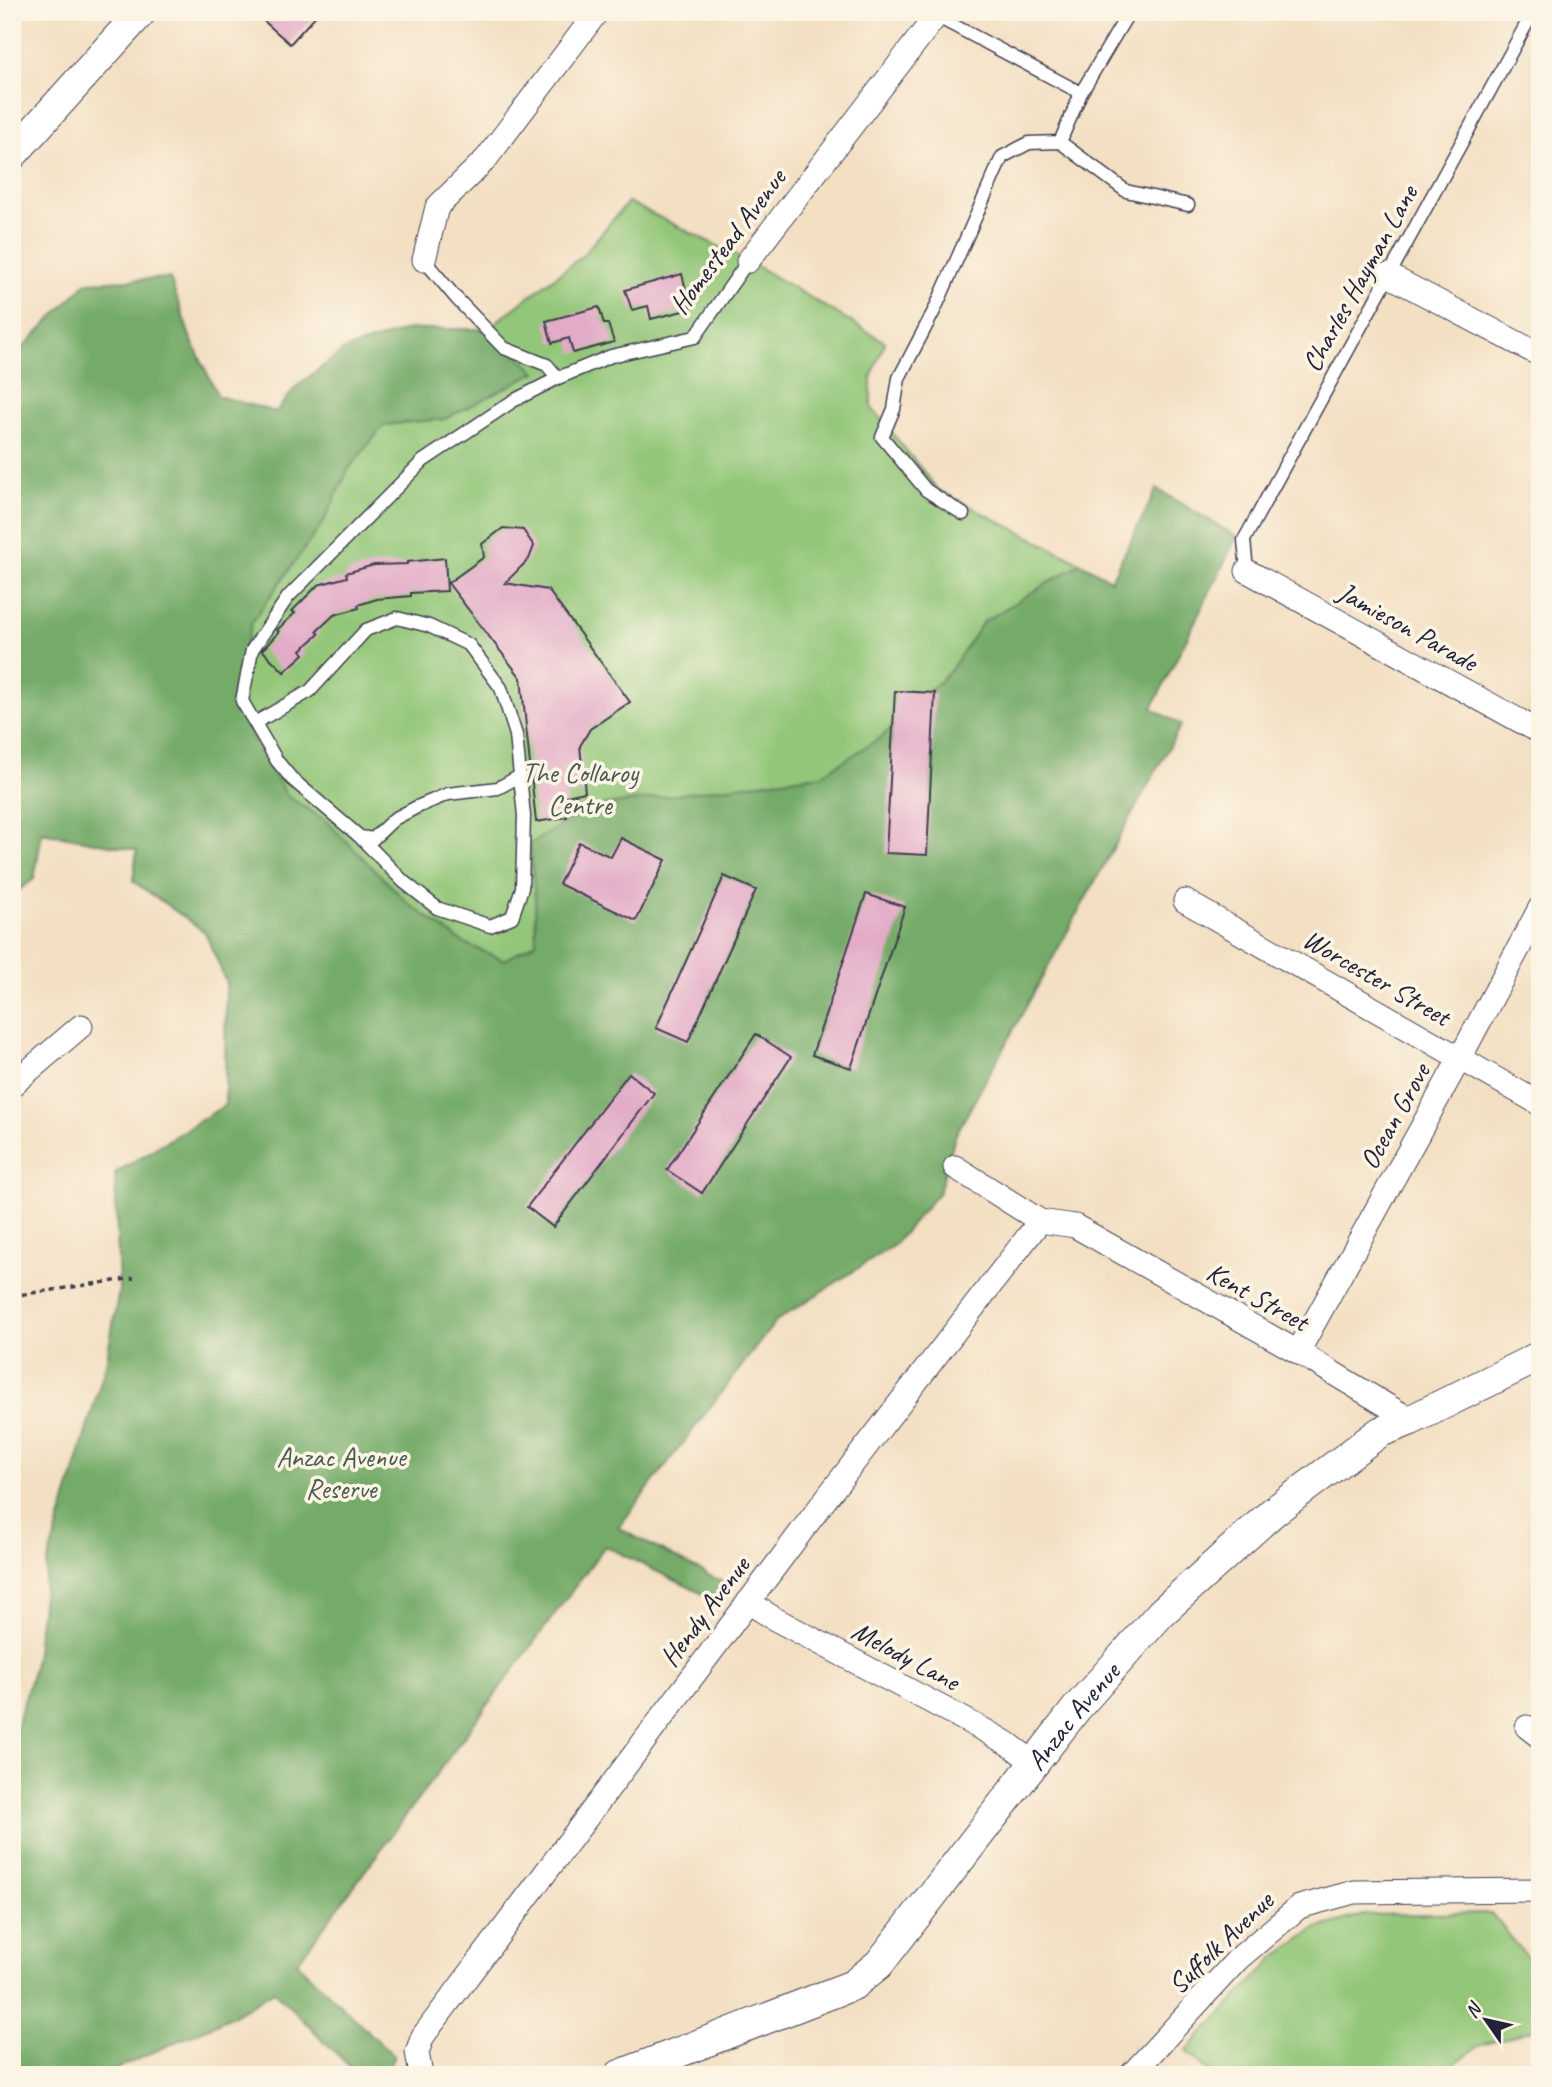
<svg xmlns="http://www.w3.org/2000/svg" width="1552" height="2087" font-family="Caveat,sans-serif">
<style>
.green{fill:#92c678;stroke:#5a745a;stroke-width:2}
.forest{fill:#75ab68;stroke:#4c6652;stroke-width:2}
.building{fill:#e2abc7}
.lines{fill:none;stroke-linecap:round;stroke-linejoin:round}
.service-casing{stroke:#413e4f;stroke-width:15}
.minor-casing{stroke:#413e4f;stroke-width:25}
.tertiary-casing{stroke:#413e4f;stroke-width:32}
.path{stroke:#413e4f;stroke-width:3.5;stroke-dasharray:5 5;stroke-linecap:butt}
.service{stroke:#fff;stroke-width:12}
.minor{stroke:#fff;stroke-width:23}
.tertiary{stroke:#fff;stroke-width:30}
.labels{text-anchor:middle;stroke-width:7;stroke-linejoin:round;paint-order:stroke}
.street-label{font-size:28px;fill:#22223b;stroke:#fcf5e5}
.park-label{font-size:28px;fill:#495b50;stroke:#fcf5e5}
</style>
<rect width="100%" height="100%" fill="#fcf5e5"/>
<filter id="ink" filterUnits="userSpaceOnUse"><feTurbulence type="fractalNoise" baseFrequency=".0143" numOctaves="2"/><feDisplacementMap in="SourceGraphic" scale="14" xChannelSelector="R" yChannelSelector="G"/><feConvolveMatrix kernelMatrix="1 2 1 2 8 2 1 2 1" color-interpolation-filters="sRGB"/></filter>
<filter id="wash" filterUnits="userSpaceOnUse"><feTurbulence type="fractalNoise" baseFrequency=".00686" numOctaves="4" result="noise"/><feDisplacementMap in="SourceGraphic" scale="28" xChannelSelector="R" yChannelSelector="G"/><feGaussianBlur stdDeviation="1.57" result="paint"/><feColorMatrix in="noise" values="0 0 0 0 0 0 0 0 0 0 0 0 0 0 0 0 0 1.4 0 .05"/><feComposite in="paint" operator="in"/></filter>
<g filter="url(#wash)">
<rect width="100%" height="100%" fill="#f3dfc2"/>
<path class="green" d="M 628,202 L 748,261 L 885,342 L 871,378 L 871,407 L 938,490 L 1081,563 L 1110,580 L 1055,708 L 225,1105 L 226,981 L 205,932 L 133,881 L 137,850 L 42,832 L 34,879 L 12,895 L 12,359 L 257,542 L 487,329 L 582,256 Z
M 1491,1913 L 1540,1973 L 1540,2028 L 1478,2046 L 1440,2075 L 1213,2075 L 1186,2051 L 1275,1957 L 1315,1929 L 1361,1915 Z"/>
<path class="forest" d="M 170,278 L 190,337 L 218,396 L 276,412 L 296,387 L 344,350 L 410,329 L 487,329 L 536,372 L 445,419 L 384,425 L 348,470 L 324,521 L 252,622 L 233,693 L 254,741 L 287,796 L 325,820 L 409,904 L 464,943 L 504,960 L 536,943 L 535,901 L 530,844 L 589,808 L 735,786 L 821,775 L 883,736 L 950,671 L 983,622 L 1081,563 L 1111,580 L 1157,489 L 1237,537 L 1152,708 L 1181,725 L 955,1136 L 939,1192 L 894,1245 L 776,1321 L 618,1528 L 728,1585 L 715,1600 L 605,1546 L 297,1963 L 394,2056 L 385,2075 L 358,2075 L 274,1991 L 229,2018 L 103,2075 L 12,2075 L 12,1742 L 34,1667 L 47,1564 L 106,1364 L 119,1290 L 115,1173 L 225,1105 L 226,981 L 205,932 L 133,881 L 137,850 L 42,832 L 34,879 L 12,895 L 12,359 L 87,282 Z"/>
<g id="blocks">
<path class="building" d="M 271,12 L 319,12 L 290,44 L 264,21 Z
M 682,274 L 691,309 L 651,319 L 648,306 L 632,310 L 625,290 Z
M 599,307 L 604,324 L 608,324 L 614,342 L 573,353 L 569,338 L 552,343 L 546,321 Z
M 503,528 L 523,530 L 534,546 L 529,559 L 505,583 L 548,590 L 630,702 L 590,729 L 580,746 L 585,792 L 566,796 L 567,817 L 536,822 L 521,678 L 448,583 L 484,557 L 482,544 Z
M 445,558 L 447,591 L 411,593 L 411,596 L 377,599 L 358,605 L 359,608 L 334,615 L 317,631 L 319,634 L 301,650 L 304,654 L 284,672 L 262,650 L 279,632 L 277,630 L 295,613 L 292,611 L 318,585 L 347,577 L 346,573 L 374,565 L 407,564 L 407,562 Z
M 895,691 L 935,693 L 927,855 L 886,853 Z
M 621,838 L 666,860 L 636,921 L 559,884 L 579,842 L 611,857 Z
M 724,876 L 756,890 L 688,1042 L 656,1028 Z
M 866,894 L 905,907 L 851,1068 L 812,1055 Z
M 756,1034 L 791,1057 L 702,1193 L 667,1170 Z
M 629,1073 L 654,1093 L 553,1227 L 527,1207 Z"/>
</g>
</g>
<g filter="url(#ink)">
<use href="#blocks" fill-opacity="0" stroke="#413e4f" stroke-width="2"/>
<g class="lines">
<defs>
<path id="service" d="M 936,16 L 1081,93
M 1060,142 L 1126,191 L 1188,205
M 424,260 L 456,298 L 504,348 L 547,365 L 558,378
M 963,514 L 926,490 L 882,437 L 894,409 L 899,378 L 935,309 L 1002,157 L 1029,143 L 1060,142 L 1081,93 L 1129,12
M 1247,571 L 1244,540 L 1533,12
M 255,723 L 310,691 L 366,630 L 397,618 L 429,626 L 469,645 L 501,688 L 516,735 L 520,776 L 498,788 L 448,794 L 417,807 L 394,819 L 373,839 L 360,837 L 292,779 L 277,761 L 242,701 L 252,650 L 288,597 L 423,461 L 513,401 L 558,378 L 611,356 L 695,337 L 748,261
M 360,837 L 404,882 L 437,908 L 490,926 L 512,917 L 522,888 L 524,816 L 520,776"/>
<path id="minor" d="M 424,260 L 437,207 L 486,159 L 597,12
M 748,261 L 939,12
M 1388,275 L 1540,355
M 1247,571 L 1540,732
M 1185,901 L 1540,1104
M 12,1085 L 81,1026
M 955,1167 L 1040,1221
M 1298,1352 L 1460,1058 L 1540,908
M 748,1602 L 775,1619 L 984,1730 L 1010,1745 L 1034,1763
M 1527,1727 L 1540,1737
M 421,2075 L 417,2052 L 423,2036 L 828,1496 L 1040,1221 L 1075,1226 L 1298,1352 L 1411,1420
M 1131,2075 L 1238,1959 L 1299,1907 L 1354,1892 L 1540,1890"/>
<g id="tertiary">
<path d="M 12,155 L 141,12"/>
<path id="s1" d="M 620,2075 L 853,1985 L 879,1964 L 1076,1709 L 1161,1613 L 1273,1512 L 1380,1432 L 1411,1420 L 1540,1356"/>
</g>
</defs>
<use href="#service" class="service-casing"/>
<use href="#minor" class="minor-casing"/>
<use href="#tertiary" class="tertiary-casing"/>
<path class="path" d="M 12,1296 L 134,1278"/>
<use href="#service" class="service"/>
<use href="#minor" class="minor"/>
<use href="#tertiary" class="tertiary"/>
</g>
</g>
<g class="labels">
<g class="street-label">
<text transform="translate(727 241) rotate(-53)" y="10">Homestead Avenue</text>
<text transform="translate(1359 278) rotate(-61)" y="10">Charles Hayman Lane</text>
<text transform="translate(1408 626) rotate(29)" y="10">Jamieson Parade</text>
<text transform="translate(1377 977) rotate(30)" y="10">Worcester Street</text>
<text transform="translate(1394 1116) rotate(-61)" y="10">Ocean Grove</text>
<text transform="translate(1258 1296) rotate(29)" y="10">Kent Street</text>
<text transform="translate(704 1611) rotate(-53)" y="10">Hendy Avenue</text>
<text transform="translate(906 1655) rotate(28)" y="10">Melody Lane</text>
<text dy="10" stroke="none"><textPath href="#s1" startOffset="598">Anzac Avenue</textPath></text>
<text transform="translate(1220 1942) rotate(-44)" y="10">Suffolk Avenue</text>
</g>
<g class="park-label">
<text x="580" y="782">The Collaroy<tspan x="580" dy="32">Centre</tspan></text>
<text x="341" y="1466">Anzac Avenue<tspan x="341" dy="32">Reserve</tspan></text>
</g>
</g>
<rect width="1552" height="2087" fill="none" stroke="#fcf5e5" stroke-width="42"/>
<g transform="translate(1486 2020) rotate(304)" stroke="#fcf5e5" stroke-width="5" paint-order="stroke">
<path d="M0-5L12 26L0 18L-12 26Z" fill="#22223b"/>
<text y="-10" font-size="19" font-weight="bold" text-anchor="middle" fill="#22223b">N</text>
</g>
</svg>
